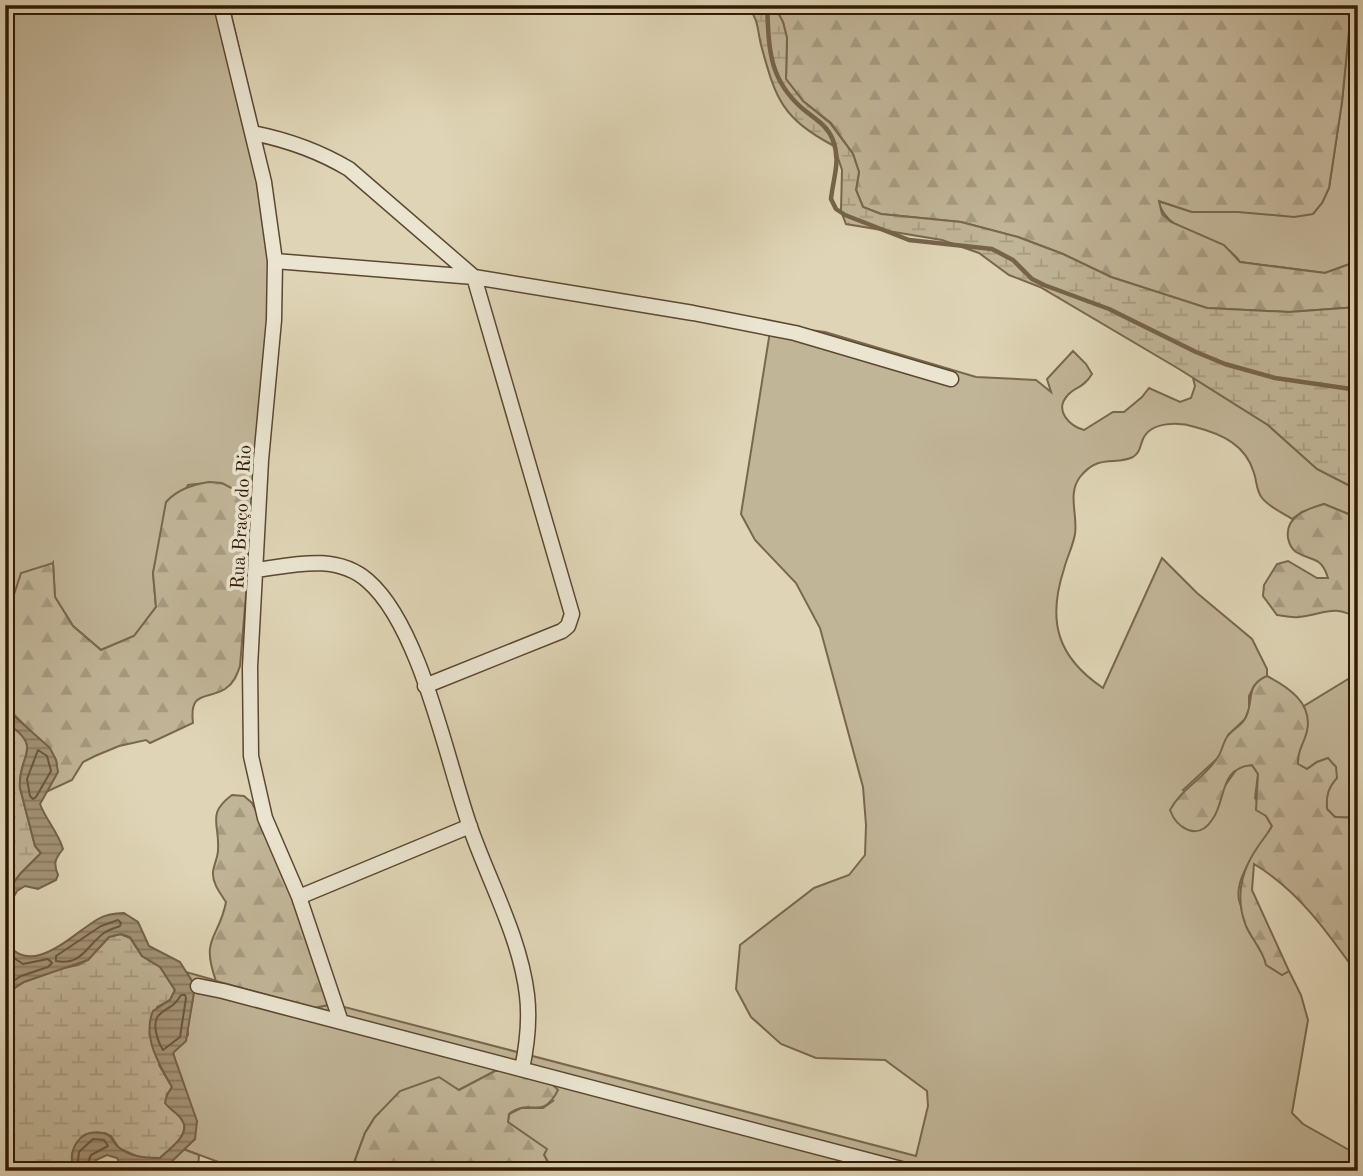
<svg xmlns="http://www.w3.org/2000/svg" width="1363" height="1176" font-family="'Old Standard TT',serif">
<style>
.grass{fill:#c1b598;stroke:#79674e;stroke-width:2}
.forest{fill:url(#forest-firs);stroke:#79674e;stroke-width:2}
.wetland{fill:url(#wetland-marsh);stroke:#79674e;stroke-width:2}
.water{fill:url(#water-rules);stroke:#76634a;stroke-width:2}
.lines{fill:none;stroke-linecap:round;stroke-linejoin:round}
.shore{stroke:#6a573e;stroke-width:2}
.stream{stroke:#76634a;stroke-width:4.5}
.street-casing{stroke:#5c4830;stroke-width:17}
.street{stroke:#eae4d0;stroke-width:14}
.labels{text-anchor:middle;stroke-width:7;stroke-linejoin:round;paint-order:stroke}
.street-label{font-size:19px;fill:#311903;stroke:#eae4d0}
</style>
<defs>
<pattern id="forest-firs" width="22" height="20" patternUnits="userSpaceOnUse" patternTransform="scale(1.75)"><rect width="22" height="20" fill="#c1b598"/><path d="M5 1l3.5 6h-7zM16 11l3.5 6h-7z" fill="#a69b81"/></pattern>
<pattern id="wetland-marsh" width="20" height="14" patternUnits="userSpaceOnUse" patternTransform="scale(1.75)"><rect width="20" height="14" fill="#c1b598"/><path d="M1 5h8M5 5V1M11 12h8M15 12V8" fill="none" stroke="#a69b81"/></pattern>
<pattern id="water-rules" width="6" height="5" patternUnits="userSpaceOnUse" patternTransform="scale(1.75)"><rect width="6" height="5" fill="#a49579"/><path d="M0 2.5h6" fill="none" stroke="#867961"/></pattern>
</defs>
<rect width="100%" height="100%" fill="#dfd5b6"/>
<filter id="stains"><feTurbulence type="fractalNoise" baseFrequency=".00286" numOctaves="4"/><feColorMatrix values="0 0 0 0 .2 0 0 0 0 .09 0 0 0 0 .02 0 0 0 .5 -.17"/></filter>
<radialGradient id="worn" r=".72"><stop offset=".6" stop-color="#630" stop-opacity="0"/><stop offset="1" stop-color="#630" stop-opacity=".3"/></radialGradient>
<path class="grass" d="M 5,5 L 229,5 L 272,192 L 282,292 L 271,409 L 254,500 C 225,485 221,480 188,485 L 161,539 L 153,573 L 156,607 L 134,636 L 101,650 L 73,626 L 55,597 L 53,563 L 9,641 L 10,676 L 8,709 L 5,708 Z
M 1345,5 L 1358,5 L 1358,261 L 1325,273 L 1240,262 C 1218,230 1170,240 1158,201 L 1192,212 L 1238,212 L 1322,203 L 1329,188 L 1342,102 L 1350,20 Z
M 771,325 L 825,332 L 976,377 L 1036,380 L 1051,392 L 1047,379 L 1073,351 L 1086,364 L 1092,374 C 1083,389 1074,387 1067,396 C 1054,411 1070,426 1084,430 L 1113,412 L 1124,412 L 1142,397 L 1149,388 L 1180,402 L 1191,398 L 1195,386 L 1193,378 L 1268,425 L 1317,469 L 1358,490 L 1358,518 L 1324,504 L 1302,512 L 1292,519 C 1283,513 1269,507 1262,498 C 1256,490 1257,482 1254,473 C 1246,445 1222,434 1195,427 C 1180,422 1151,421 1143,439 C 1140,446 1140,453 1133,457 C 1115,466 1099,453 1080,477 C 1067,494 1078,515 1075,534 C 1073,546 1067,557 1064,569 C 1047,621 1057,657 1103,688 L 1162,558 L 1197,593 L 1252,639 L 1267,669 L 1267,676 L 1254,686 L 1249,696 L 1249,709 L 1245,719 L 1228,735 L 1220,756 L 1183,790 L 1217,809 L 1224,787 L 1239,766 L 1252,765 L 1258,774 L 1255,798 L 1272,826 C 1262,846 1234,875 1239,900 C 1241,908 1246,917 1249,926 C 1257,948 1264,960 1282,974 L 1289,971 L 1301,995 L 1308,1020 L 1292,1113 L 1303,1124 L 1358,1155 L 1358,1171 L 553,1171 L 544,1155 L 508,1122 L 509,1114 L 521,1108 L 543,1108 L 553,1101 L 495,1071 L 459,1090 L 388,1105 L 375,1117 L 365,1133 L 351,1171 L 243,1171 L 183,1149 L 195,1139 L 173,1052 L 188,1035 C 185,1012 203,993 186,972 L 314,1008 L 333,1004 L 916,1156 L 928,1106 L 927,1091 L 885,1060 L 816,1058 L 781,1044 L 751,1017 L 736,989 L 740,945 L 814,888 L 849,875 L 865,855 L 866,825 L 863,787 L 820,628 L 796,583 L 755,540 L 741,514 Z
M 1358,673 L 1358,818 L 1335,817 L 1327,809 L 1326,797 L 1336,767 L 1328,759 L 1317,762 L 1307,769 L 1298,764 C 1297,742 1310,730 1304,706 Z"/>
<path class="forest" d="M 774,5 L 1345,5 L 1350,20 L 1342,102 L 1329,188 L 1322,203 L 1313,214 L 1294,217 L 1238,212 L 1192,212 L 1159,201 L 1162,214 L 1171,222 L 1224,245 L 1240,262 L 1325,273 L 1358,261 L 1358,307 L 1289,312 L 1207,308 L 1111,277 L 1063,254 L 1018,237 L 961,222 L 881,214 L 863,207 L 856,190 L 859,172 L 853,154 L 831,123 L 803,101 L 786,79 L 787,38 L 783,22 Z
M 209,482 L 222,483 L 254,500 L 240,666 C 237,675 234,683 225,689 C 207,700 189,690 193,723 L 150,743 L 146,740 L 119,746 L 95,756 L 83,762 L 72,780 L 46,792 C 65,765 58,757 36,736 C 27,728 18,718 8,709 L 10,607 L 21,573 L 53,563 L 55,597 L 73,626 L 101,650 L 134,636 L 156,607 L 153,573 L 166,502 C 178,489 192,485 209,482 Z
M 1324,504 L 1358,518 L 1358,619 C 1334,603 1323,615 1299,617 C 1291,618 1284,616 1277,615 L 1263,596 L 1264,585 L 1277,564 L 1288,561 L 1317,578 L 1328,578 C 1321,555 1312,562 1296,552 C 1292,549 1289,543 1288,538 C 1285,516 1307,509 1324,504 Z
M 1267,676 C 1288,687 1313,703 1307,731 C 1304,744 1297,751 1298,764 L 1307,769 L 1317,762 L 1328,758 L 1336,767 L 1337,778 C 1328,788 1326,796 1327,809 L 1335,817 L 1358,818 L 1358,975 C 1328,933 1299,891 1254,864 L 1252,890 L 1289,971 L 1282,975 L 1266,965 C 1263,950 1252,940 1246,926 C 1235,898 1240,873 1257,848 C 1262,840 1268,834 1272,826 L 1266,816 L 1256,810 L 1258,774 L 1252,765 C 1218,768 1227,800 1212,820 C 1198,841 1177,829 1170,810 C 1182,788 1205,778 1218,757 C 1222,751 1223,743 1227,737 C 1232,729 1242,726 1246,717 C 1254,701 1245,685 1267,676 Z
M 232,795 L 244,796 L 252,803 L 286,870 L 333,1004 L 314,1008 L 216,981 C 200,937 219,939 226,902 C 220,893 212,883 213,872 C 214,864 218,857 218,850 C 220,824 206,814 232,795 Z
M 495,1071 C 523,1071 538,1068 558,1090 C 542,1122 529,1097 509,1114 L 508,1122 L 547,1149 L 544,1155 L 553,1171 L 351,1171 L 365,1133 L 375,1117 L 400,1091 L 439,1077 L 459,1090 Z
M 183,1149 L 199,1155 L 198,1168 L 200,1171 L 162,1171 Z"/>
<path class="wetland" d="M 747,5 L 774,5 L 783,22 L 787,38 L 786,79 L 803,101 L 830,123 L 853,154 L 859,172 L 856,190 L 863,207 L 881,214 L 961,222 L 1018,237 L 1063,254 L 1111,277 L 1207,308 L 1289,312 L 1358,307 L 1358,490 L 1317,469 L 1268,425 L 1179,369 L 1040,287 L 1009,275 L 979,253 L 942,240 L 846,224 L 841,211 L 842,170 L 834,146 C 782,118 776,100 761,45 C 757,28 759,20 747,5 Z
M 5,722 C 46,748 17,755 20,788 L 35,846 L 41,853 L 21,873 L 5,894 Z
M 120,934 L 130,938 L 142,956 L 160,967 L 175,990 L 170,1000 L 157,1007 L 159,1065 L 172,1087 L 167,1095 L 166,1103 C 170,1110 178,1113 182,1120 C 192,1134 169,1149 160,1158 L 144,1159 L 136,1156 L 119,1148 L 111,1136 L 105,1133 L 85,1135 C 73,1145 69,1155 74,1171 L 5,1171 L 5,994 L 24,982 L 55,970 L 78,965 L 88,960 L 109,937 Z"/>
<path class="water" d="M 5,708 L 50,748 L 56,760 L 58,772 L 40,804 C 46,820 58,832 63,849 C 55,859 53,863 58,875 L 56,880 L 38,889 L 25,886 L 17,891 L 5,912 L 5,894 L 21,873 L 41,853 L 35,846 L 20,788 C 17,755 46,748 5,722 Z
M 124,913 L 138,922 L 149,946 L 180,962 L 195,986 L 186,1041 L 173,1053 L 197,1121 L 195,1139 L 162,1171 L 124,1171 L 117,1158 L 107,1155 L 96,1160 L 92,1171 L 74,1171 C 67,1150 79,1128 103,1133 C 113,1135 112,1142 118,1147 C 130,1157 146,1158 160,1158 C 169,1149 192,1134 182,1120 C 178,1113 170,1110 165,1103 L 167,1095 L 172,1087 C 159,1065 142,1036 153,1011 L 170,1000 L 175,990 L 160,967 L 142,956 L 130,937 L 121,934 L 109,937 L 88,960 L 24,982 L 5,994 L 5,940 C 30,981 72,934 98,919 C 107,914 114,913 124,913 Z"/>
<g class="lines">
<path class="shore" d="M 38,750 L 47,756 L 51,771 L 36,797 L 33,799 L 30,796 L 27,779 Z
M 118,920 L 121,923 L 120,926 C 115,928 108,930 104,933 C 87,945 82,966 56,961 L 56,956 L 101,926 Z
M 5,952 L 23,964 L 48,959 L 52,963 L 48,967 L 21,976 L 5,986
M 181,995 L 185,995 L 186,998 L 180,1037 L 163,1050 C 158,1042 151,1023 159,1015 C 167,1006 173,1009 181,995 Z
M 93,1139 L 104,1140 L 108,1146 L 91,1155 L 86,1167 L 82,1168 L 78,1161 L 79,1152 Z"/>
<path class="stream" d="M 767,5 C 769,48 768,79 803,109 C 815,119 827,125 833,140 C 841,162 833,178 831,199 L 836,209 L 845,215 L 909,240 L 992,249 L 1013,260 L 1032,279 L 1044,285 L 1109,309 L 1196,352 L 1225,364 L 1275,378 L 1358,390"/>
<defs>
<path id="street" d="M 221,5 L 264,182 L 275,261 L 274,320 L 261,460 L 250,667 L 251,756 L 265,818 L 299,897 L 341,1022
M 253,133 C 288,140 319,151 349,169 L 474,277 L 572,614 L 568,626 L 562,631 L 425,686
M 275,261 L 474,277 L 693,313 L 795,333 L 951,379
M 256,570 C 294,565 336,553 368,581 C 420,626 446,757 469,824 C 488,880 520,936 527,995 C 530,1020 527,1045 522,1069
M 299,897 L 470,826
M 198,986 L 223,991 L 909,1171"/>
</defs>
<use href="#street" class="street-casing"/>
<use href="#street" class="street"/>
</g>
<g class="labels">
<g class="street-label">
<text transform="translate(240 517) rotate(-87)" y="7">Rua Braço do Rio</text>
</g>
</g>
<rect width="1363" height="1176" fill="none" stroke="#dfd5b6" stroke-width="28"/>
<rect x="7" y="7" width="1349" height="1162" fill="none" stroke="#311903" stroke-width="3.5"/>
<rect x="14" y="14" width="1335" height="1148" fill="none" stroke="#311903" stroke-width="2"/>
<rect width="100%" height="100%" filter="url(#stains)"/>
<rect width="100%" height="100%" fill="url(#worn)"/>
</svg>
